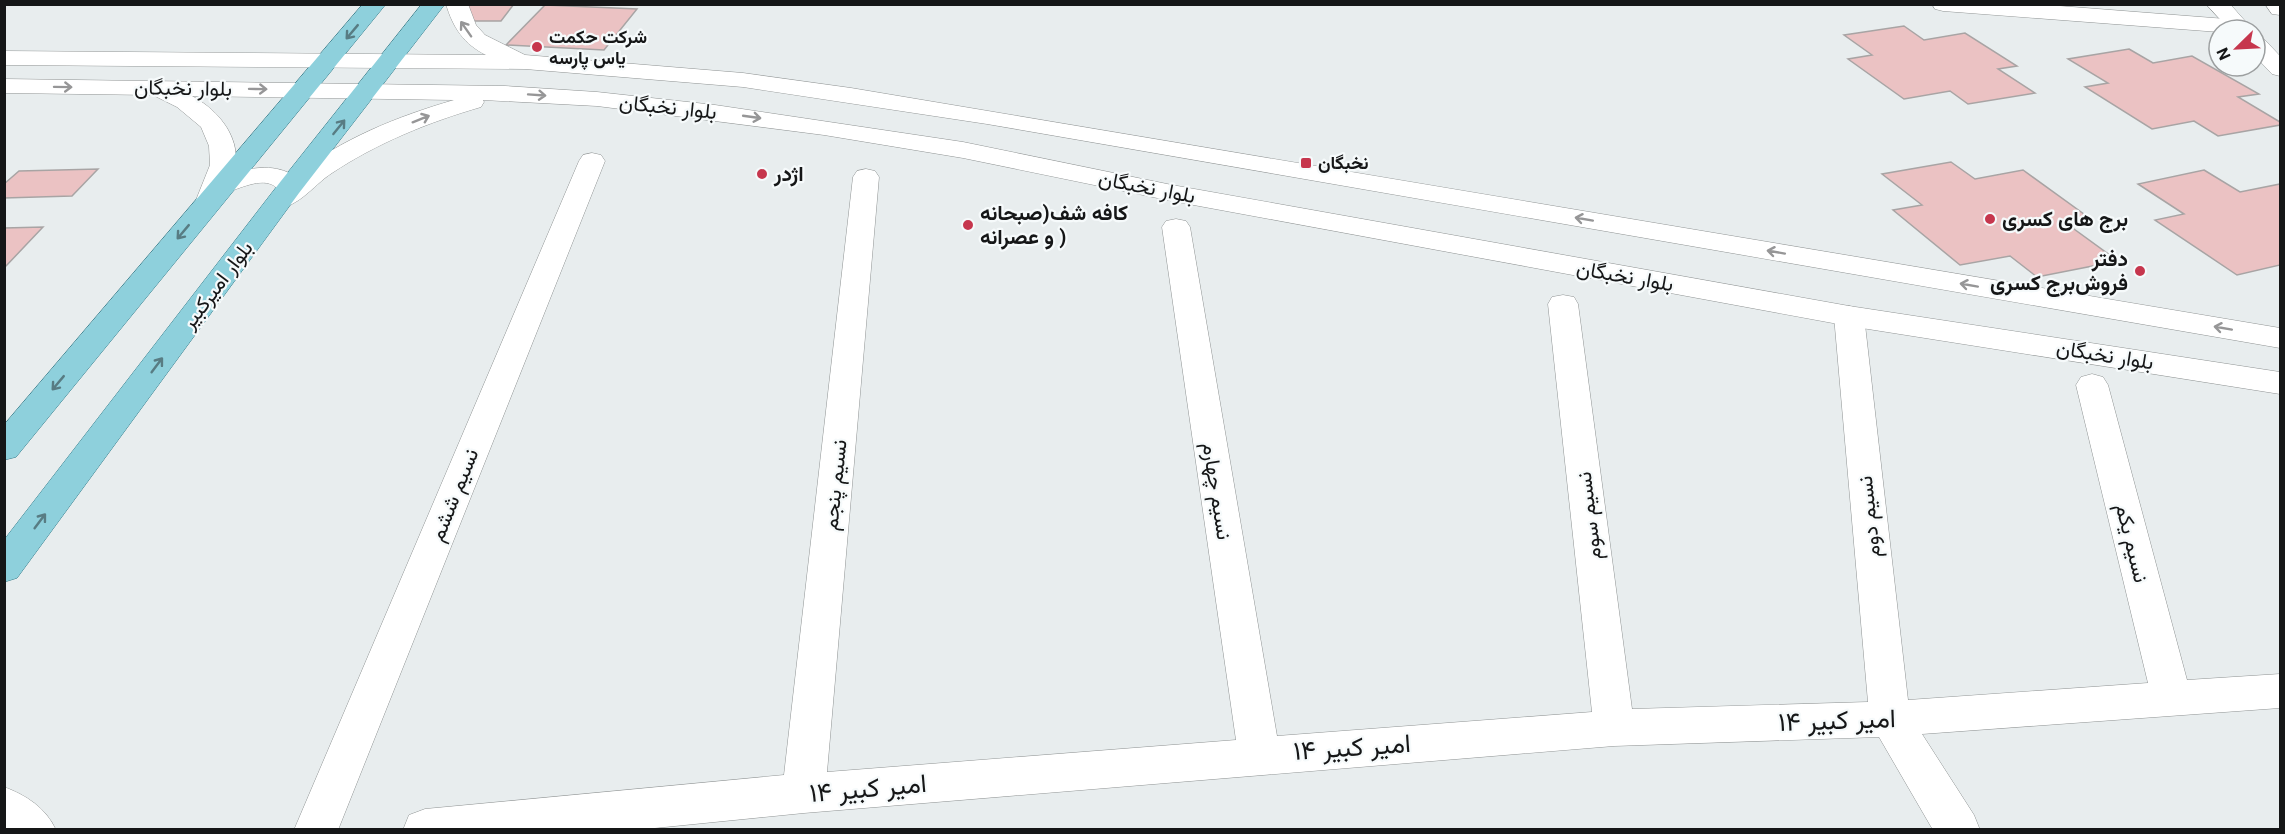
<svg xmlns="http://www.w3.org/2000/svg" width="2285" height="834" font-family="Georgia,Vazirmatn,serif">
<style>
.building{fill:#ebc2c3;stroke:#a8a4a4;stroke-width:1.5}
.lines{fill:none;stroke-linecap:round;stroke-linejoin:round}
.minor-casing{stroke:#8f9393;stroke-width:1}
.secondary-casing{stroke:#8f9393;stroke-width:1}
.primary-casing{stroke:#337a88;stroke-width:1}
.minor{fill:#fff;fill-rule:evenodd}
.secondary{fill:#fff;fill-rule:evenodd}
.primary{fill:#8ed0dc;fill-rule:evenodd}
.oneway{stroke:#969697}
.oneway2{stroke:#587c83}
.poi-dot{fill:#c6364d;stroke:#f6fafb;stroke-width:2}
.labels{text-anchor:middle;stroke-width:4.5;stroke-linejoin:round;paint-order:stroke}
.far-poi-label{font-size:18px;font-weight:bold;fill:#151617;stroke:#f6fafb;text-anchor:start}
.street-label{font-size:21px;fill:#151617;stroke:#f6fafb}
.poi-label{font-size:21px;font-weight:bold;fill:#151617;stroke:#f6fafb;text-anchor:start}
.near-street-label{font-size:26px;fill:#151617;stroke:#f6fafb}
</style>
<rect width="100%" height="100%" fill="#e8edee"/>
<path class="building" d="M 467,4 L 514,4 L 501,21 L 471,21 Z
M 545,5 L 637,9 L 604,50 L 506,45 Z
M 1904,26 L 1924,40 L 1965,33 L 2017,66 L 1998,69 L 2035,93 L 1968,104 L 1950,91 L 1904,99 L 1848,59 L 1872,55 L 1844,35 Z
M 2129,49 L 2153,63 L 2192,56 L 2259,94 L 2238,97 L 2280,122 L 2280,125 L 2218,136 L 2194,121 L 2152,129 L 2085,87 L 2108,83 L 2068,59 Z
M 1951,162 L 1975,179 L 2023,170 L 2088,217 L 2063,221 L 2118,261 L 2037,277 L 2010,256 L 1960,265 L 1893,210 L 1922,205 L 1882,174 Z
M 98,169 L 72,196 L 4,198 L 4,184 L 19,171 Z
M 2204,170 L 2240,192 L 2280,184 L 2280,265 L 2237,275 L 2155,220 L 2184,214 L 2138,184 Z
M 43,227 L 6,266 L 4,266 L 4,228 Z"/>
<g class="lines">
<defs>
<path id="minor" d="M 1932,4 L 2034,4 L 2239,20 L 2247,22 L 2250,27 L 2248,30 L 2219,30 L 2219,32 L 1943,11 L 1935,9 Z
M 592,153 L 601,155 L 605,161 L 338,830 L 294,830 L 579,161 L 583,155 Z
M 866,169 L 875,171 L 879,177 L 827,772 L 1236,740 L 1162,227 L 1166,221 L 1176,219 L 1186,221 L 1190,227 L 1277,736 L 1592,712 L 1548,304 L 1552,297 L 1563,295 L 1574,297 L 1578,304 L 1632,709 L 1868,702 L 1834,316 L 1838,309 L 1849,306 L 1860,309 L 1864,316 L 1908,700 L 2148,683 L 2076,385 L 2081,377 L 2092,374 L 2103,377 L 2108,385 L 2187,680 L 2280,674 L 2280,708 L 1922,734 L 1974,815 L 1980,830 L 1933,830 L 1879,737 L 1614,746 L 804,813 L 635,830 L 403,830 L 409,815 L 425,809 L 784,775 L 853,177 L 857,171 Z
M 4,787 C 26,795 46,808 56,830 L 4,830 Z"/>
<path id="secondary" d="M 446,4 L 468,4 L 476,25 L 485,35 L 525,55 L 743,73 L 851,88 L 2280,328 L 2280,348 L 987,124 L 743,87 L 525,69 L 4,65 L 4,51 L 486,55 C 464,44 453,28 446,4 Z
M 2206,4 L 2230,4 L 2253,30 L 2230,30 Z
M 2265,4 L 2280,4 L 2280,15 L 2272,14 Z
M 2255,36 L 2263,38 L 2280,56 L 2280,76 L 2272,74 L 2255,56 Z
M 4,79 L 505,86 L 597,92 L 715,105 L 963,142 L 1172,185 L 1849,306 L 2280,372 L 2280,394 L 1849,326 L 1172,201 L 963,158 L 824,135 L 597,106 L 483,100 L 484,102 L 481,107 C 429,122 377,143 332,173 C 313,185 295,213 270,207 L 266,201 L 278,189 C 265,175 242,188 227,192 L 220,206 L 210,208 L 200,206 L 196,200 L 210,165 L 209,146 L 201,127 L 177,107 L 153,95 L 4,93 ZM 192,96 L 454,100 C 399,116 340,139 295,176 C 275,164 255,167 234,173 C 243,140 220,111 192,96 Z"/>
<path id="primary" d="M 363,4 L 386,4 L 16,457 L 4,460 L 4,425 Z
M 422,4 L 445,4 L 299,193 L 17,578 L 4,582 L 4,540 L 281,181 Z"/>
</defs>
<use href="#minor" class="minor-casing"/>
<use href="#secondary" class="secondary-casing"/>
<use href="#primary" class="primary-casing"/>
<use href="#minor" class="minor"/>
<use href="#secondary" class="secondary"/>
<use href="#primary" class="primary"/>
</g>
<defs><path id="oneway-shaft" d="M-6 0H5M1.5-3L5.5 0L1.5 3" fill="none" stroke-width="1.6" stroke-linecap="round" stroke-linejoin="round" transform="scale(1.5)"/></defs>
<g class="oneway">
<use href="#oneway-shaft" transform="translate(466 29) rotate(-125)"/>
<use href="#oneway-shaft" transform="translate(63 87) rotate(1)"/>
<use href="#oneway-shaft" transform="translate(258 89) rotate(1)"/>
<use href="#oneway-shaft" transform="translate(537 95) rotate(4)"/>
<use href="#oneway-shaft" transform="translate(752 117) rotate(8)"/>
<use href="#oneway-shaft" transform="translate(421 119) rotate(-22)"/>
<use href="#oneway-shaft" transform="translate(1584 219) rotate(-170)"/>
<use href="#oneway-shaft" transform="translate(1776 252) rotate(-170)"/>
<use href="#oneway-shaft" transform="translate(1969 285) rotate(-170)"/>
<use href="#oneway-shaft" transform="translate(2223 328) rotate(-170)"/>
</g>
<g class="oneway2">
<use href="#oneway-shaft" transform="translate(352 32) rotate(130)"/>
<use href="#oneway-shaft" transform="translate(339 127) rotate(-51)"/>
<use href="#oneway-shaft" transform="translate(183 232) rotate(130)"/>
<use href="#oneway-shaft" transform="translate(157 365) rotate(-53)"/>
<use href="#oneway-shaft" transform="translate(58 383) rotate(130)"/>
<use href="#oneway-shaft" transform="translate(40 521) rotate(-53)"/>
</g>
<g class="poi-dot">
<circle cx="537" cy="47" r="6"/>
<rect x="1300" y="157" width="12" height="12" rx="3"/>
<circle cx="762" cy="174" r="6"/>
<circle cx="1990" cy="219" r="6"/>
<circle cx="968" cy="225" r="6"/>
<circle cx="2140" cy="271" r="6"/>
</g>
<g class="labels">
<g class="far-poi-label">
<text x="549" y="43">شرکت حکمت<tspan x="549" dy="21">یاس پارسه</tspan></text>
<text x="1318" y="169">نخبگان</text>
</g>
<g class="street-label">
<text transform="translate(183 88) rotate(1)" y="7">بلوار نخبگان</text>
<text transform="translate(668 107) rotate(6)" y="7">بلوار نخبگان</text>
<text transform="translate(1147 187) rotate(11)" y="7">بلوار نخبگان</text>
<text transform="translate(1625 276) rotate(10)" y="7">بلوار نخبگان</text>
<text transform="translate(217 285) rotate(-53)" y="7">بلوار امیرکبیر</text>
<text transform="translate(2105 355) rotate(9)" y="7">بلوار نخبگان</text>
<text transform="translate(835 485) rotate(-84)" y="7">نسیم پنجم</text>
<text transform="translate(1217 491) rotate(81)" y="7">نسیم چهارم</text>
<text transform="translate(454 495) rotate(-68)" y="7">نسیم ششم</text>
<text transform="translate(1589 516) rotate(-97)" y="7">نسیم سوم</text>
<text transform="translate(1869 517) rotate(-96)" y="7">نسیم دوم</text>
<text transform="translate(2132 543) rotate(76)" y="7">نسیم یکم</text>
</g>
<g class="poi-label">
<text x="774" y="181">اژدر</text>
<text x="980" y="220">کافه شف(صبحانه<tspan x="980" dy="24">و عصرانه )</tspan></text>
<text x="2002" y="226">برج های کسری</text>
<text x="2128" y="266" text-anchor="end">دفتر<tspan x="2128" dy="24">فروش‌برج کسری</tspan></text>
</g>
<g class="near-street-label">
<text transform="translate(1837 720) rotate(-2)" y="9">امیر کبیر ۱۴</text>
<text transform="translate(1352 747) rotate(-4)" y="9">امیر کبیر ۱۴</text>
<text transform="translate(868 788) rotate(-5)" y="9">امیر کبیر ۱۴</text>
</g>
</g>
<rect width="2285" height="834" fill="none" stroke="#151617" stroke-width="12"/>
<g transform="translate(2237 48) rotate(246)"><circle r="28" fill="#f6fafb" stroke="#9c9fa0" stroke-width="1.5"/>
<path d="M0-4.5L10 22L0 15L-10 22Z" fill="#c6364d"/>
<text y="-9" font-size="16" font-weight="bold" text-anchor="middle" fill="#151617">N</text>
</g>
</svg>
